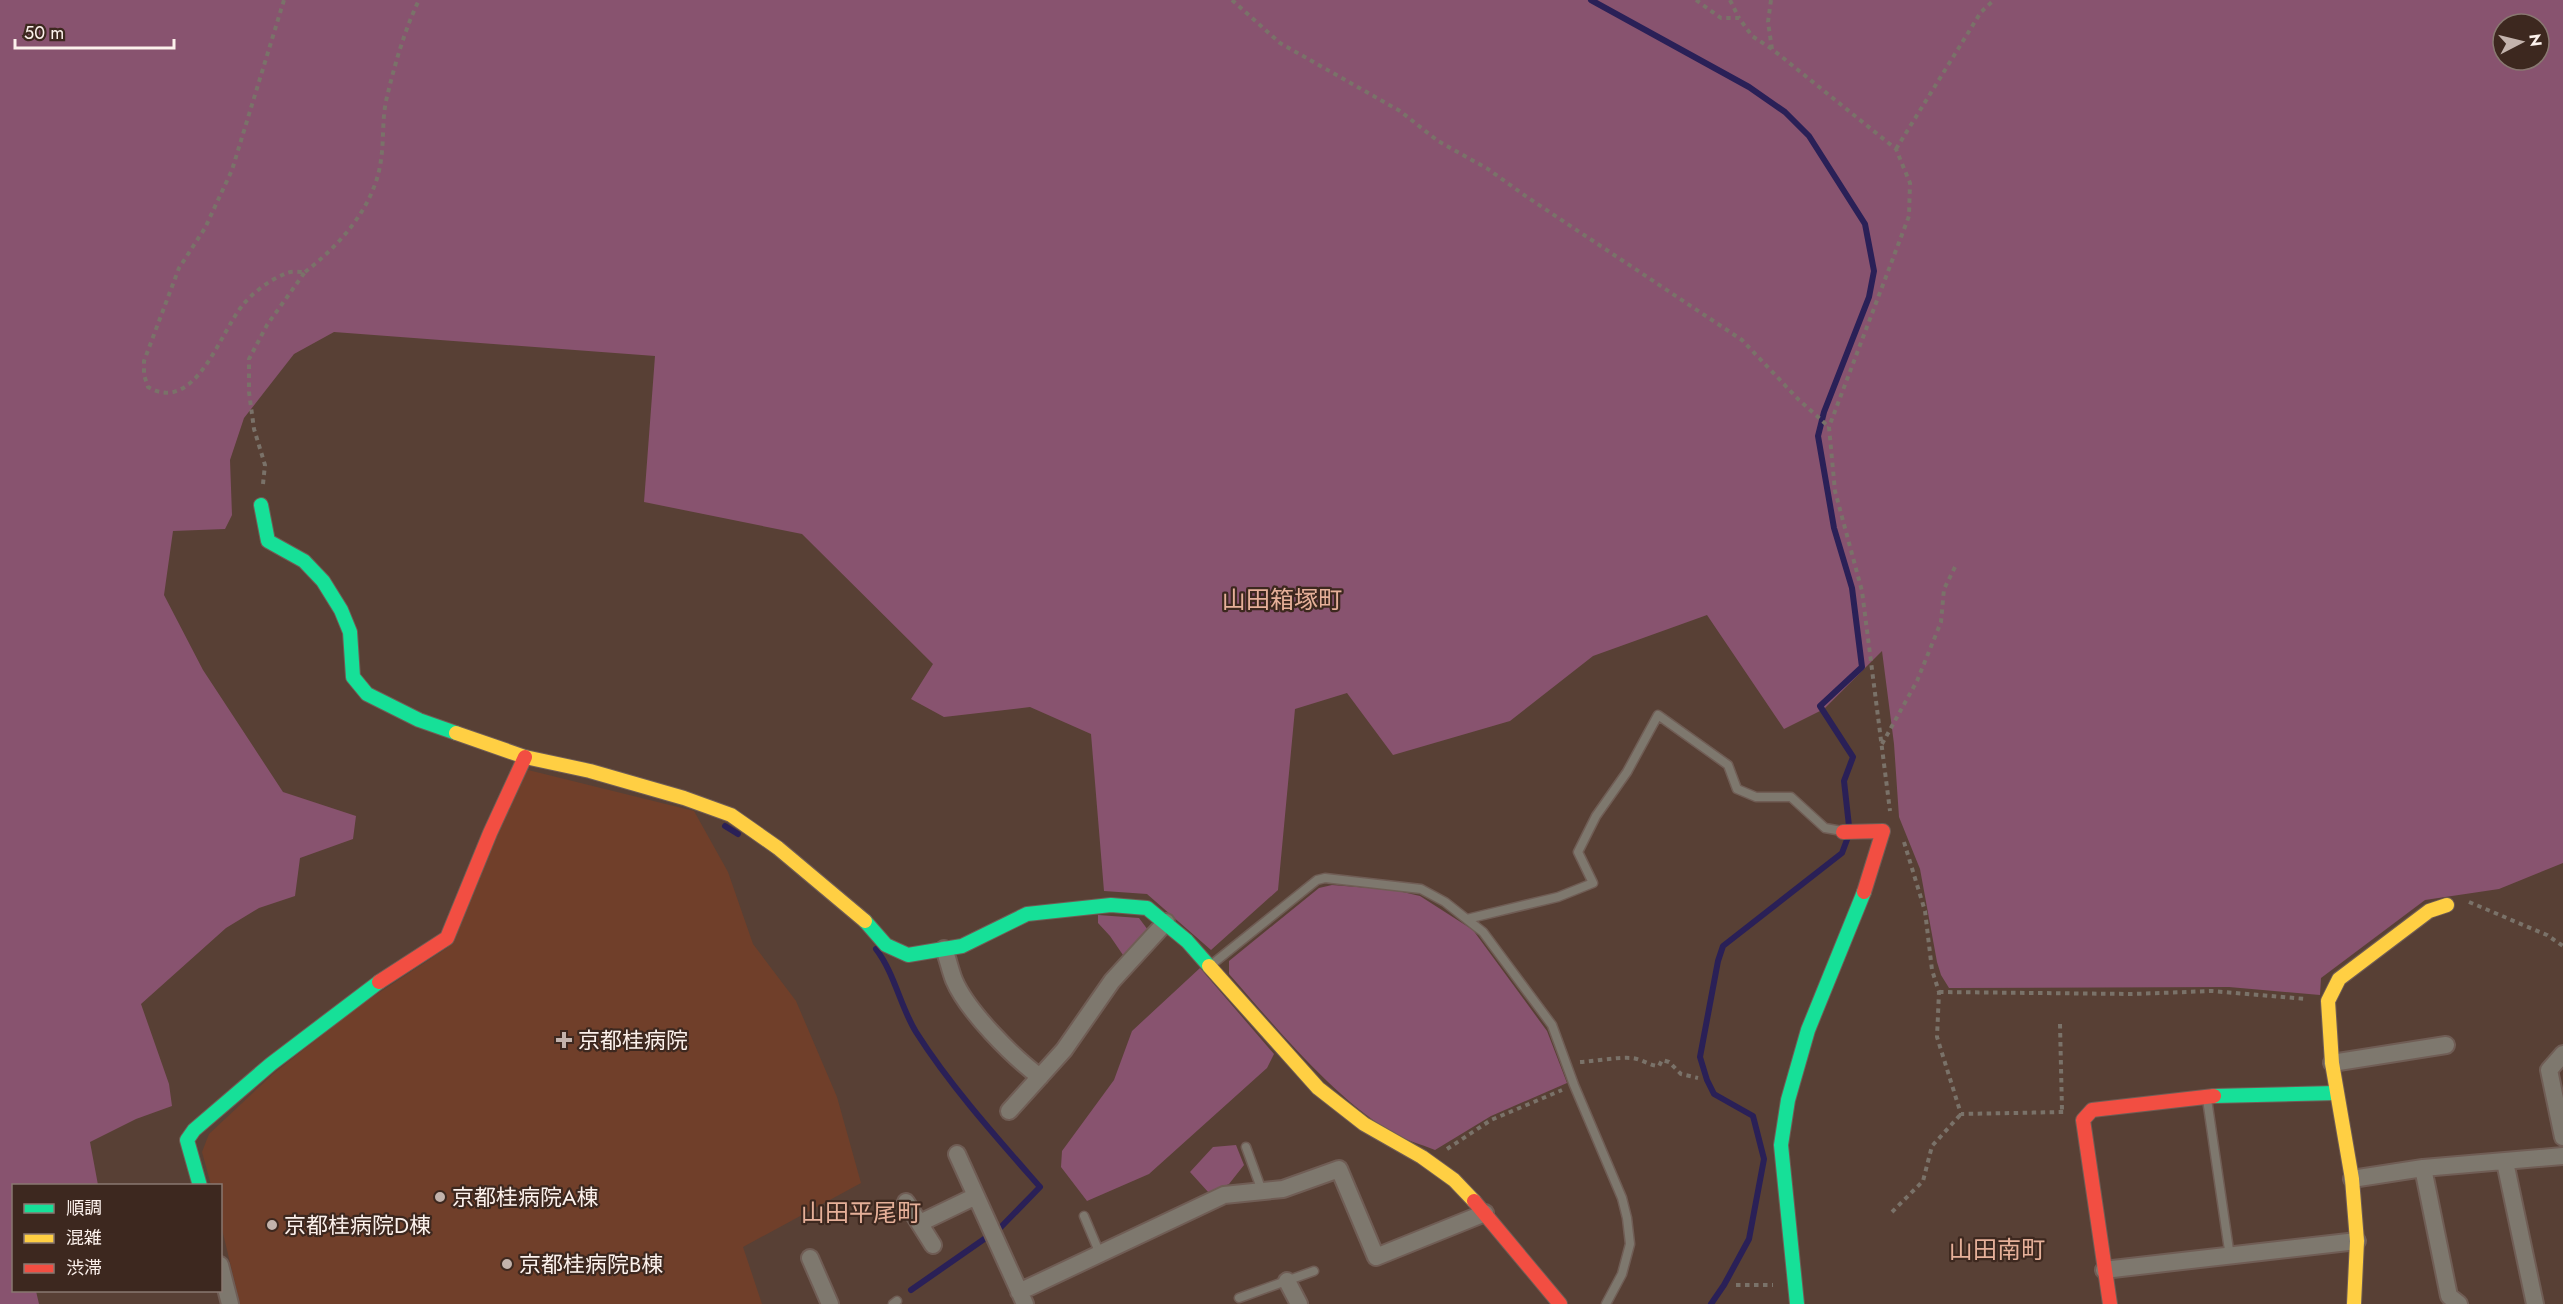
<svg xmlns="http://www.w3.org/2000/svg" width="2563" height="1304" font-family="Jost,'Noto Sans JP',sans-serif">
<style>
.built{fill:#703f2a}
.green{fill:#88536f;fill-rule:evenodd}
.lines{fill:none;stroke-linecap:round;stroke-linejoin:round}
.stream{stroke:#2a2057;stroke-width:6}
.lane-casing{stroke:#705d55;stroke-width:11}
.street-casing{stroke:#705d55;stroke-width:20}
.fast-casing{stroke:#705d55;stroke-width:16}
.slow-casing{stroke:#705d55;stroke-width:16}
.jam-casing{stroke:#705d55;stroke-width:16}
.path{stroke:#7a7269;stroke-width:4;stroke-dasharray:4.5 4.5;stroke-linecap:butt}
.lane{stroke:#7e786e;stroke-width:8}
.street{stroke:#7e786e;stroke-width:16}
.fast{stroke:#16e098;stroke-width:14}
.slow{stroke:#ffcf43;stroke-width:14}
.jam{stroke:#f24e42;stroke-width:14}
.poi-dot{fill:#c3b3ac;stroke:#3d281f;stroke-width:2}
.labels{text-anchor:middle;stroke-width:4.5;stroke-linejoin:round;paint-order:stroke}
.poi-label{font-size:22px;fill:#fcf1ec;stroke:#3d281f;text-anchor:start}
.neighbourhood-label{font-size:24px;fill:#e6b099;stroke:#3d281f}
</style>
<rect width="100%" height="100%" fill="#584035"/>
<path class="built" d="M 524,769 L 694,811 L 728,872 L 753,944 L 796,1001 L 837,1097 L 861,1183 L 743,1247 L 762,1304 L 240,1304 L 221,1225 L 220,1186 L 211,1185 L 202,1152 L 209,1134 L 273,1074 L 359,1006 L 447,948 Z"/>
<path class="green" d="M 0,0 L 2563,0 L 2563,863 L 2499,889 L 2425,900 L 2321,978 L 2320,995 L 2229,987 L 1949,988 L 1941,975 L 1937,962 L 1920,869 L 1899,817 L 1894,744 L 1882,651 L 1824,709 L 1784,729 L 1707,615 L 1593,656 L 1510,721 L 1393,755 L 1347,693 L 1295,709 L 1278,890 L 1211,950 L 1147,894 L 1104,891 L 1091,734 L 1030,707 L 944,717 L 911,699 L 933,664 L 802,534 L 644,502 L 655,356 L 334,332 L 294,354 L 244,418 L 230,460 L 232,515 L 225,529 L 173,531 L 164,595 L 203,670 L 283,792 L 356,816 L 353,839 L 300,858 L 295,896 L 259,908 L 226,928 L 141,1004 L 169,1084 L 172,1106 L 136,1119 L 90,1142 L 98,1185 L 14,1186 L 14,1290 L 36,1291 L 39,1304 L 0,1304 ZM 2503,24 L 2539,24 L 2539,60 L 2503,60 Z
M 1332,885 L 1394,890 L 1420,896 L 1473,930 L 1547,1031 L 1567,1083 L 1491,1116 L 1435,1150 C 1420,1144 1402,1139 1388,1130 C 1330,1094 1275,1026 1229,974 L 1229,961 L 1319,888 Z
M 1098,915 L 1139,918 L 1148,930 L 1123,955 L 1110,936 L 1098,923 Z
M 1200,968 L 1274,1054 L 1267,1068 L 1149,1174 L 1087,1201 L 1061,1167 L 1062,1151 L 1114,1080 L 1132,1031 Z
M 1236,1145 L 1244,1165 L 1229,1184 L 1209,1193 L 1190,1172 L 1213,1147 Z"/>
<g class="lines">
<path class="stream" d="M 1591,0 L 1749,87 L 1785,112 L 1809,136 L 1865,224 L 1874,271 L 1869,297 L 1824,412 L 1818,436 L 1834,528 L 1852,588 L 1862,667 L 1820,706 L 1853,757 L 1844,781 L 1849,826
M 725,826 L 738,834
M 876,949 C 895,974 900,1006 916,1032 C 951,1087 997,1138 1040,1187 L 1000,1228 L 911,1290
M 1711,1304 L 1724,1285 L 1749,1239 L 1764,1159 L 1753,1116 L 1714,1094 L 1707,1080 L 1700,1057 L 1718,961 L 1723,946 L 1842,853 L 1848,837"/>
<defs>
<path id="lane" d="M 1467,919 L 1558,897 L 1593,883 L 1578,852 L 1596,816 L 1627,772 L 1658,715 L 1728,765 L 1737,789 L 1756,797 L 1791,797 L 1825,828 L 1842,831
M 1211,965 L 1317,880 L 1325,878 L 1421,889 L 1445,902 L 1483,932 L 1552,1025 L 1574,1085 L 1622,1198 L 1627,1218 L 1630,1244 L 1622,1274 L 1606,1304
M 2207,1099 L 2230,1257
M 1246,1147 L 1262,1191
M 1084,1216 L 1100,1254
M 1239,1298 L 1314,1271
M 893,1304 L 897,1301"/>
<path id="street" d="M 944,949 C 948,959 950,970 954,980 C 967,1011 1013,1057 1040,1077
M 2563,1054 L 2549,1070 L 2563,1137
M 2332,1063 L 2446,1045
M 1009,1111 L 1064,1050 L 1112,981 L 1166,922
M 957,1154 L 1025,1304
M 2505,1162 L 2535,1304
M 2423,1168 L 2449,1296 L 2459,1304
M 2352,1179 L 2423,1168 L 2563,1156
M 906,1202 L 933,1245
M 920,1223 L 976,1196
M 810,1258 L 830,1304
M 220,1265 L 230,1304
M 2104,1270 L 2357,1241
M 1287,1281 L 1299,1304
M 1019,1292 L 1224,1195 L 1283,1189 L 1339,1169 L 1376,1257 L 1485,1213"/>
<path id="fast" d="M 261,505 L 268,541 L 304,561 L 323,581 L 341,610 L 350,632 L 353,677 L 367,694 L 419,720 L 456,733
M 865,921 L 886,945 L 908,955 L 962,946 L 1027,914 L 1111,905 L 1147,908 L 1187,941 L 1209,966
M 2214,1096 L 2336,1093
M 200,1186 L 187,1140 L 194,1130 L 271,1064 L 379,982
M 1797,1304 L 1781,1145 L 1788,1100 L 1808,1030 L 1864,892"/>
<path id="slow" d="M 456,733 L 525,757 L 590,771 L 684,798 L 731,815 L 778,848 L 865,921
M 1209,966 L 1318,1088 L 1364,1124 L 1422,1157 L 1454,1180 L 1474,1201
M 2354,1304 L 2357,1241 L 2352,1179 L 2332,1063 L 2328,1001 L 2339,979 L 2429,911 L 2447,905"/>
<path id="jam" d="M 1843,832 L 1883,831 L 1864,892
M 379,982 L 447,938 L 490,833 L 525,757
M 1474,1201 L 1560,1304
M 2110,1304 L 2083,1120 L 2092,1110 L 2214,1096"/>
</defs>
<use href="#lane" class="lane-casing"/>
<use href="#street" class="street-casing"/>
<use href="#fast" class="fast-casing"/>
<use href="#slow" class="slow-casing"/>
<use href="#jam" class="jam-casing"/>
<path class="path" d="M 1232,0 L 1280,43 L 1400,111 L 1438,141 L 1488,169 L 1527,197 L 1742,340 L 1799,400 L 1829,427
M 1696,0 L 1721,18 L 1739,18 L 1752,36 L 1772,49
M 1730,0 L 1739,18
M 1771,0 L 1768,22 L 1772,49 L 1896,149 L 1910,183 L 1909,216 L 1829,427 L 1835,491 L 1862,591 L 1890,811
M 1896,149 L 1981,12 L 1994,0
M 305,272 C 340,245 375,206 381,160 C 384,140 382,121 386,101 C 394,67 404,31 419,0
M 263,484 L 265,465 L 254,429 L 249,392 L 249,359 L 267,325 L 305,272 C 299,272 292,271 287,273 C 271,279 252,293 242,306 C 220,333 195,415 148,387 L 144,375 L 144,361 L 179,268 L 205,228 L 232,170 L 284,0
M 1882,744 L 1917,681 L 1941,622 L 1944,589 L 1957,563
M 1904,842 L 1925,911 L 1932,970 L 1939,992 L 1937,1037 L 1961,1114 L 2064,1112
M 2469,902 L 2547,935 L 2563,946
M 1939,992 L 2132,994 L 2212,991 L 2306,999
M 2060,1024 L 2062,1110
M 1580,1062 C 1597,1061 1615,1057 1632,1058 C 1642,1059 1650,1066 1659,1066 L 1662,1060 L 1669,1062 L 1681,1074 L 1698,1078
M 1447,1149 L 1491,1120 L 1562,1090
M 1892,1212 L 1923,1181 L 1932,1146 L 1961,1114
M 1736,1285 L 1773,1285"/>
<use href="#lane" class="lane"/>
<use href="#street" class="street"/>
<use href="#fast" class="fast"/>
<use href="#slow" class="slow"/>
<use href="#jam" class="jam"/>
</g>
<g class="poi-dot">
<path d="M561 1031h6v6h6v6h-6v6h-6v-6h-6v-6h6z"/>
<circle cx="440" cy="1197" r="6"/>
<circle cx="272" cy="1225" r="6"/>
<circle cx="507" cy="1264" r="6"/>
</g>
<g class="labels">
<g class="poi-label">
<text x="578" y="1048">京都桂病院</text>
<text x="452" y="1205">京都桂病院A棟</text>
<text x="284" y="1233">京都桂病院D棟</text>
<text x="519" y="1272">京都桂病院B棟</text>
</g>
<g class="neighbourhood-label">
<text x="1282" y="608">山田箱塚町</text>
<text x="861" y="1221">山田平尾町</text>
<text x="1997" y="1258">山田南町</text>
</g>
</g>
<rect x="12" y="1184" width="210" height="108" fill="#3d281f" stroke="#897871" stroke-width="1.5"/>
<rect x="24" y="1204" width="30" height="9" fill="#16e098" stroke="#897871" stroke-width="1.5"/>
<text x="66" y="1214" font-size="18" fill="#fcf1ec">順調</text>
<rect x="24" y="1234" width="30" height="9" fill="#ffcf43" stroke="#897871" stroke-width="1.5"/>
<text x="66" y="1244" font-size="18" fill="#fcf1ec">混雑</text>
<rect x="24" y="1264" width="30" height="9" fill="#f24e42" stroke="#897871" stroke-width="1.5"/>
<text x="66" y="1274" font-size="18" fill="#fcf1ec">渋滞</text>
<g transform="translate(2521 42) rotate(83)"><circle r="28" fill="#3d281f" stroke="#897871" stroke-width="1.5"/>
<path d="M0-4.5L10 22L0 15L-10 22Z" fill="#c3b3ac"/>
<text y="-9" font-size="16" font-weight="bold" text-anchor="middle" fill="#fcf1ec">N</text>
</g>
<path d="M15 39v9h159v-9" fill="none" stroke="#fcf1ec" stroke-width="3"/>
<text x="24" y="39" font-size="18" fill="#fcf1ec" stroke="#3d281f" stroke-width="4.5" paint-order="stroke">50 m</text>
</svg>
